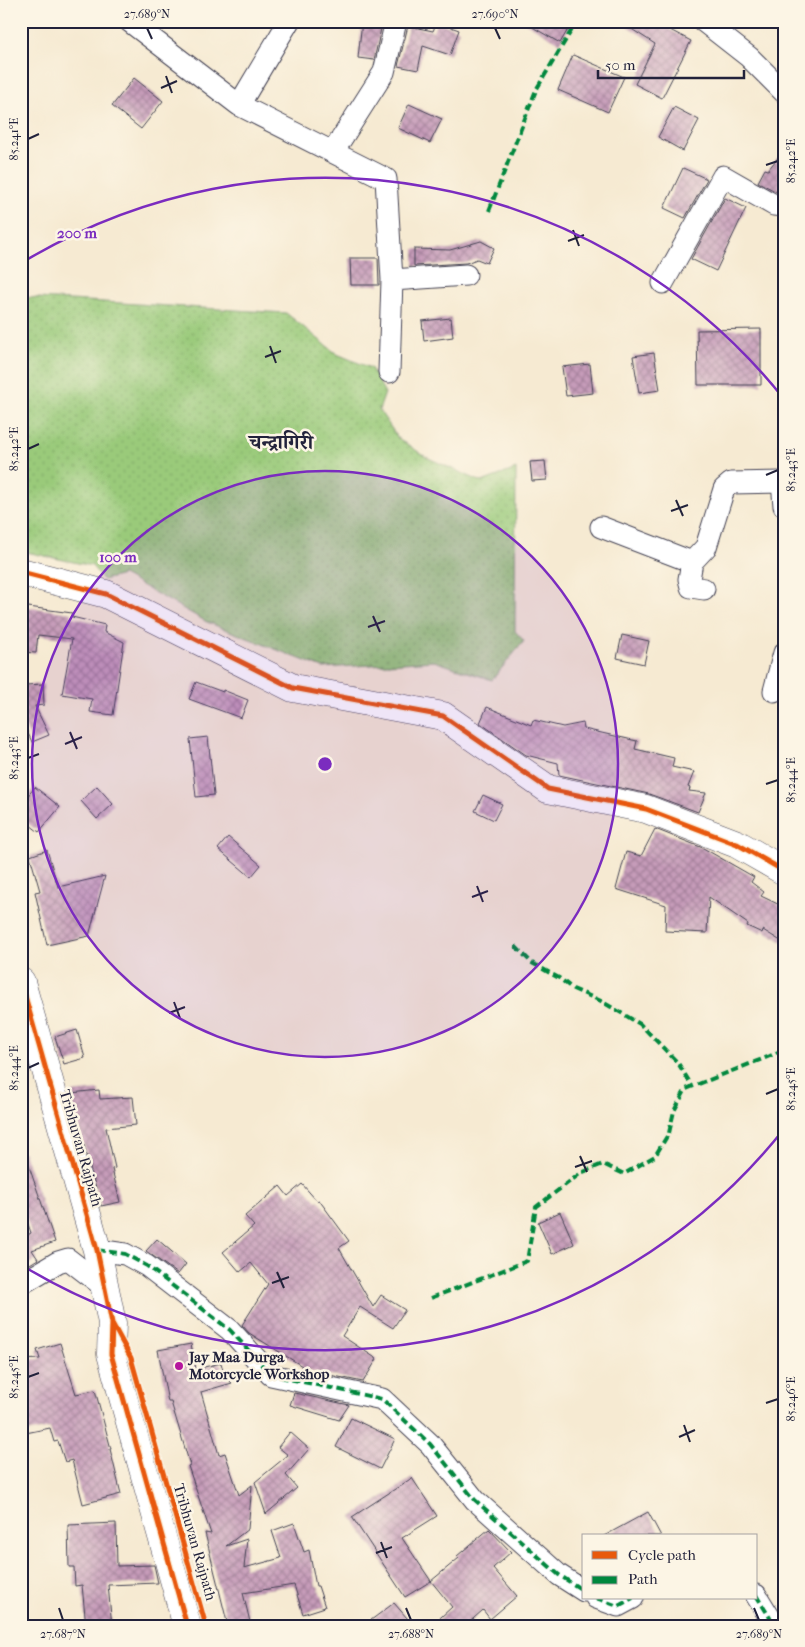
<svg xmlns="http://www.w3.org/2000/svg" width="805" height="1647" font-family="'IM FELL French Canon','Noto Serif Devanagari',serif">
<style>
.green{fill:url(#green-dots);stroke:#5e765a}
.building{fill:url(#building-cross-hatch)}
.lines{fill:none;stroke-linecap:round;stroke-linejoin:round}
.street-casing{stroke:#424052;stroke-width:23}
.secondary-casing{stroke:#424052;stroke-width:29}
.highway-casing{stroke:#424052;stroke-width:29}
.street{stroke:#fff;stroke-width:21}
.secondary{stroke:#fff;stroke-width:28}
.highway{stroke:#fff;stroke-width:28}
.quiet{stroke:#00873e;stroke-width:4;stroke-dasharray:8 4;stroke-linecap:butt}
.cycleway-casing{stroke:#fcf5e5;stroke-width:8}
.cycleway{stroke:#e8590c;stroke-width:5}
.ticks{fill:none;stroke:#22223b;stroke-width:2}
.ring{fill:none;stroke:#7b2cbf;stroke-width:2.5}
.poi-dot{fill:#b5179e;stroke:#fcf5e5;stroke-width:2}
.labels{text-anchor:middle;stroke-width:5;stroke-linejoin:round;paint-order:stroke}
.street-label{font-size:15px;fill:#22223b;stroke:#fcf5e5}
.poi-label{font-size:15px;font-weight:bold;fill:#22223b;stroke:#fcf5e5;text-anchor:start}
.district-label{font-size:20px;font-weight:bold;fill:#22223b;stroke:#fcf5e5}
.centre{fill:#7b2cbf;stroke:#fcf5e5;stroke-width:2.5}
.ring-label{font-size:15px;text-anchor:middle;font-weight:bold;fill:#7b2cbf;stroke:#fcf5e5;stroke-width:5;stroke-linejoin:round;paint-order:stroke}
.neatline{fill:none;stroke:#22223b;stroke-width:2}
.ticks-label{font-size:12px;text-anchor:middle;fill:#22223b}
</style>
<defs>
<pattern id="green-dots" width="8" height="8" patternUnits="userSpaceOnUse" patternTransform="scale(1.25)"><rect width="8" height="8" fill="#9aca7a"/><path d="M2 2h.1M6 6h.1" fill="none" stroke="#84ad6a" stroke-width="1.8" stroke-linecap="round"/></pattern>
<pattern id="building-cross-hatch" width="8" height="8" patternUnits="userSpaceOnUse" patternTransform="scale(1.25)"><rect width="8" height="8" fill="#c69bb9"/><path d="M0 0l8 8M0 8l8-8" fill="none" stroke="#a07e98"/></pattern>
</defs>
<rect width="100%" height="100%" fill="#fcf5e5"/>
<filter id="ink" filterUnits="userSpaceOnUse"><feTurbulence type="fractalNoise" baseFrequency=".02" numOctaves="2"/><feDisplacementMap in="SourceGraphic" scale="10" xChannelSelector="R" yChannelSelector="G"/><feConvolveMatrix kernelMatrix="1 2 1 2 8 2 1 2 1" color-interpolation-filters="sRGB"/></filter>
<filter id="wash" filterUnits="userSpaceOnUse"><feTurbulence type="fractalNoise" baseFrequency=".0096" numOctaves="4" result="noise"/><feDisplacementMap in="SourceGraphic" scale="20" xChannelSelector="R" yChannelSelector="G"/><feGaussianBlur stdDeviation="1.12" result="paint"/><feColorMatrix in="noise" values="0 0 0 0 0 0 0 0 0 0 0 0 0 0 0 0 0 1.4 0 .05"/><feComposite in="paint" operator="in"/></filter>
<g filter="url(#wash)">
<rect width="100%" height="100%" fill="#f6ead2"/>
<path class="green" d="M 21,297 L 286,313 L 337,354 L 371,368 L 385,393 L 379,410 L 398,438 L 426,457 L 482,482 L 516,469 L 515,631 L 524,641 L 492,680 L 434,661 L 323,668 L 207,622 L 123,575 L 103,580 L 92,566 L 21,551 Z"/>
<g id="blocks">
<path class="building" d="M 362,21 L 382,24 L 374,60 L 358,58 Z
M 522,21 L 573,21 L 560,43 Z
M 619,21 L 653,21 L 691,41 L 662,98 L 635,84 L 655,44 Z
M 437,22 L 459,30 L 450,55 L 423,46 L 418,70 L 398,66 L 408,26 L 433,31 Z
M 573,55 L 624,77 L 608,112 L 558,90 Z
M 134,78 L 163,101 L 141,129 L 112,106 Z
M 409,104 L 442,119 L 430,143 L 398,128 Z
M 674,107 L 699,120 L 683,151 L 658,137 Z
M 784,150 L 784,180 L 777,192 L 758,182 L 765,169 L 768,170 Z
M 683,168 L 707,179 L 685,218 L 664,208 Z
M 725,198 L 746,208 L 716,271 L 691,259 Z
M 481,241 L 494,248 L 487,263 L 477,259 L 466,263 L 414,266 L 414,249 L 450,250 Z
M 350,258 L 378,258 L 379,285 L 351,285 Z
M 451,318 L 453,337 L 424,341 L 422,321 Z
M 761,329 L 761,385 L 698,385 L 697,330 Z
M 654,353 L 660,390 L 639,393 L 633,356 Z
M 590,364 L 593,393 L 566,396 L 562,367 Z
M 545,461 L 547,480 L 532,481 L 530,462 Z
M 21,606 L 72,613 L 72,617 L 105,625 L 104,632 L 124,642 L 113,715 L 90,712 L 92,699 L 62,694 L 72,639 L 38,635 L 36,653 L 21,652 Z
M 622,635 L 649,641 L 644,664 L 617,658 Z
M 21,674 L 26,685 L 43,684 L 44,705 L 35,706 L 49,735 L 32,742 L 21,718 Z
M 196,682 L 223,692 L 223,690 L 248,700 L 241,718 L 189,699 Z
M 487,707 L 531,725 L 533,720 L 563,727 L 583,723 L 584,729 L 637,741 L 635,749 L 674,758 L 672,767 L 694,772 L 688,787 L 690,788 L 689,791 L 706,793 L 698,812 L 649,794 L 559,775 L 558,763 L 526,755 L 480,723 Z
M 208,737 L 214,795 L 196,797 L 190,739 Z
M 97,786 L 113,804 L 97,819 L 81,801 Z
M 35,787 L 60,807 L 39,832 L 21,818 L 21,804 Z
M 483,795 L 502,804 L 494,820 L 475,811 Z
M 655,829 L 703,848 L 754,877 L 751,882 L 764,892 L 761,896 L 784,907 L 784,943 L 763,930 L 762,933 L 747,926 L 748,924 L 709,897 L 707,933 L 665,931 L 666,905 L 616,889 L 626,852 L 641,856 Z
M 228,837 L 261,865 L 251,877 L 218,849 Z
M 47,850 L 58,887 L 105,876 L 89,936 L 47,945 L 35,892 L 40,891 L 30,856 Z
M 77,1030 L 85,1058 L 64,1064 L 55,1037 Z
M 99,1090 L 100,1099 L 133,1097 L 136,1125 L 106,1128 L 115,1168 L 112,1169 L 120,1202 L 101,1206 L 73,1107 L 71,1093 Z
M 21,1152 L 24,1152 L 55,1242 L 32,1250 L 38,1259 L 25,1267 L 21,1262 L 21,1232 L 24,1237 L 31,1233 L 21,1203 Z
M 302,1184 L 317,1201 L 319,1200 L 349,1241 L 339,1248 L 373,1307 L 381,1295 L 405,1310 L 393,1328 L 360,1307 L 342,1336 L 377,1359 L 363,1382 L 301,1369 L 302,1366 L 249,1333 L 242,1325 L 268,1284 L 251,1263 L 240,1272 L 223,1252 L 254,1226 L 245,1216 L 280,1186 L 288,1196 Z
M 560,1212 L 574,1244 L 552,1254 L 538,1222 Z
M 157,1239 L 186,1264 L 178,1274 L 146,1251 Z
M 60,1343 L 76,1394 L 95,1390 L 111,1449 L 110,1449 L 121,1494 L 83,1504 L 72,1460 L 65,1462 L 58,1441 L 54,1442 L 50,1428 L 21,1434 L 21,1360 L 40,1359 L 37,1350 Z
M 191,1344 L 196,1369 L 221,1363 L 225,1377 L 232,1383 L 201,1392 L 219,1455 L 225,1453 L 239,1495 L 252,1485 L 248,1529 L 226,1546 L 247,1539 L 244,1568 L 281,1558 L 272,1531 L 294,1523 L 304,1552 L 309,1550 L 316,1586 L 318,1586 L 325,1607 L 303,1614 L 294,1585 L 243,1593 L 251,1626 L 228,1626 L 205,1533 L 211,1534 L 188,1466 L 190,1465 L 171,1402 L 168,1402 L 158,1350 Z
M 294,1393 L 349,1405 L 339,1420 L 290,1405 Z
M 351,1418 L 395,1439 L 380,1469 L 336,1447 Z
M 290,1432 L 309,1449 L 286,1475 L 297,1488 L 266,1514 L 255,1482 L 288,1455 L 278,1447 Z
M 412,1478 L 437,1516 L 402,1538 L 431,1581 L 405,1597 L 352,1517 Z
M 648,1512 L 661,1536 L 604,1536 Z
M 116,1523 L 117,1566 L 154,1565 L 158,1583 L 108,1585 L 112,1626 L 86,1626 L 82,1585 L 75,1586 L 74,1567 L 69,1567 L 68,1525 Z
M 489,1529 L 511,1552 L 493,1568 L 517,1596 L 490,1619 L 483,1610 L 465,1626 L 431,1626 L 452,1607 L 431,1581 L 459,1558 L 457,1556 Z
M 394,1603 L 414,1626 L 363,1626 Z"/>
</g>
</g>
<g filter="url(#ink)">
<use href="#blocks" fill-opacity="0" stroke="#424052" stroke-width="1"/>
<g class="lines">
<defs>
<path id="street" d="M 129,21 L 239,105 L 386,179 L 392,280 L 389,372
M 703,21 L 749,57 L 784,92
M 239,105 L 289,21
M 333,152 L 384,72 L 396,21
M 392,280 L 466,275
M 663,283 L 723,176 L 774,205 L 784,206
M 782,482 L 784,506
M 601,527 L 692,562 L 706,547 L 724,489 L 731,483 L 784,482
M 692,562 L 689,579 L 691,587 L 704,589
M 774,691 L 784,653
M 97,1250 L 125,1254 L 147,1266 L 230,1330 L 271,1375 L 382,1399 L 430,1444 L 475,1500 L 559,1575 L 584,1591
M 21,1284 L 58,1262 L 68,1259 L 103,1286
M 756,1595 L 775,1626
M 596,1598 L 618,1606 L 633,1598"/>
<path id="secondary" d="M 21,572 L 106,594 L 293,688 L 443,716 L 548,789 L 646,809 L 737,844 L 784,871"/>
<path id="highway" d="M 21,982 L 97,1250 L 112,1323 L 111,1354 L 187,1626"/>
</defs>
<use href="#street" class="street-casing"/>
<use href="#secondary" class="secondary-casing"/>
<use href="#highway" class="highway-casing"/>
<use href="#street" class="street"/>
<use href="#secondary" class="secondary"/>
<use href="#highway" class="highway"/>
<path class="quiet" d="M 489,211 L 536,90 L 577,21
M 515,946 L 532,963 L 559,978 L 573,989 L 601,1001 L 640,1024 L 678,1063 L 692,1086
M 97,1250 L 125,1254 L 147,1266 L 230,1330 L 271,1375 L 382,1399 L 430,1444 L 475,1500 L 559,1575 L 584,1591
M 431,1298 L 527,1261 L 536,1207 L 581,1173 L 603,1164 L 624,1174 L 655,1156 L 669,1133 L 674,1111 L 686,1089 L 770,1056 L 784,1049
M 756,1595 L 775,1626
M 596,1598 L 618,1606 L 633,1598"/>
<defs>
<path id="cycleway" d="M 21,572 L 106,594 L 293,688 L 443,716 L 548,789 L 646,809 L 737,844 L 784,871
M 21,982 L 97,1250 L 112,1323 L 111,1354 L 187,1626
M 113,1325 L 131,1358 L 206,1626"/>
</defs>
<use href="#cycleway" class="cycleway-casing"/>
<use href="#cycleway" class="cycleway"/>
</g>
</g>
<path class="ticks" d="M 147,28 L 152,39M 495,28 L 500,39M 166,76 L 172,93M 161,88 L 177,81M 28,139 L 39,134M 766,165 L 778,161M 573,230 L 579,246M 568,241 L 584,235M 270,346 L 276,363M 265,357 L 281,351M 28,449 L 39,444M 766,475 L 778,470M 676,500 L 683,516M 671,511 L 688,505M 373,616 L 380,632M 368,627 L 385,621M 70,732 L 77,749M 65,744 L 82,737M 28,758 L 39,754M 766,784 L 778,780M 477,886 L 483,902M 472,897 L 488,891M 174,1002 L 180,1018M 169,1013 L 185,1007M 28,1068 L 39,1063M 766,1094 L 778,1089M 580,1156 L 587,1172M 575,1167 L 592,1161M 277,1272 L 284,1288M 272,1283 L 289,1277M 28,1377 L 39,1373M 766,1403 L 778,1399M 684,1425 L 690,1442M 679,1437 L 695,1430M 381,1542 L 387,1558M 376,1553 L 392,1547M 59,1608 L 63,1620M 406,1608 L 411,1620M 754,1608 L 759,1620"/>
<circle cx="325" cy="764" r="293" fill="#7b2cbf" fill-opacity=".12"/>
<g class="ring">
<circle cx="325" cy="764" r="293"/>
<path d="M784 1129A586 586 0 0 1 23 1266M23 262A586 586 0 0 1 784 399"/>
</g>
<circle class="poi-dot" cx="179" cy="1366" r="5"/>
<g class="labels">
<g class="street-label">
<text transform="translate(81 1148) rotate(74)" y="5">Tribhuvan Rajpath</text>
<text transform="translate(195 1542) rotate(74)" y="5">Tribhuvan Rajpath</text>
</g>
<g class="poi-label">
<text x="189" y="1362">Jay Maa Durga<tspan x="189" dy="17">Motorcycle Workshop</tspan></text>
</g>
<g class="district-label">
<text x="281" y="449">चन्द्रागिरी</text>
</g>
</g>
<circle cx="325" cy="764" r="8" class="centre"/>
<g class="ring-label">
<text x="77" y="238">200 m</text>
<text x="118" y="562">100 m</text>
</g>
<rect width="805" height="1647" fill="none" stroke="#fcf5e5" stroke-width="55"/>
<rect x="582" y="1534" width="175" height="65" fill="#fcf5e5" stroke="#a5a1a1"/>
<rect x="592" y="1551" width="25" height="8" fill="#e8590c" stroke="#a5a1a1"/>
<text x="628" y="1560" font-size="15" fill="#22223b">Cycle path</text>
<rect x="592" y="1576" width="25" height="8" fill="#00873e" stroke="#a5a1a1"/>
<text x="628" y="1584" font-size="15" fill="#22223b">Path</text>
<path d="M598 70v8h146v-8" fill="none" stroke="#22223b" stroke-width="2.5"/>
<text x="605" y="70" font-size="15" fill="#22223b" stroke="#fcf5e5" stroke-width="4" paint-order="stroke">50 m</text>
<rect x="28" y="28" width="750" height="1592" class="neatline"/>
<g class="ticks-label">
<text x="147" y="18">27.689°N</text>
<text x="495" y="18">27.690°N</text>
<text transform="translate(14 139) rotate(-90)" y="4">85.241°E</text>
<text transform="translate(791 161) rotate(-90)" y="4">85.242°E</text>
<text transform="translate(14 449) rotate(-90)" y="4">85.242°E</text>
<text transform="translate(791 470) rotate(-90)" y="4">85.243°E</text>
<text transform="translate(14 758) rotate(-90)" y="4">85.243°E</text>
<text transform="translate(791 780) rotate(-90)" y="4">85.244°E</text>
<text transform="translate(14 1068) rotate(-90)" y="4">85.244°E</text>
<text transform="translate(791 1089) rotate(-90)" y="4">85.245°E</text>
<text transform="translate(14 1377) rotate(-90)" y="4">85.245°E</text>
<text transform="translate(791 1399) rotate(-90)" y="4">85.246°E</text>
<text x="63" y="1638">27.687°N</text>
<text x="411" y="1638">27.688°N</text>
<text x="759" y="1638">27.689°N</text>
</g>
</svg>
